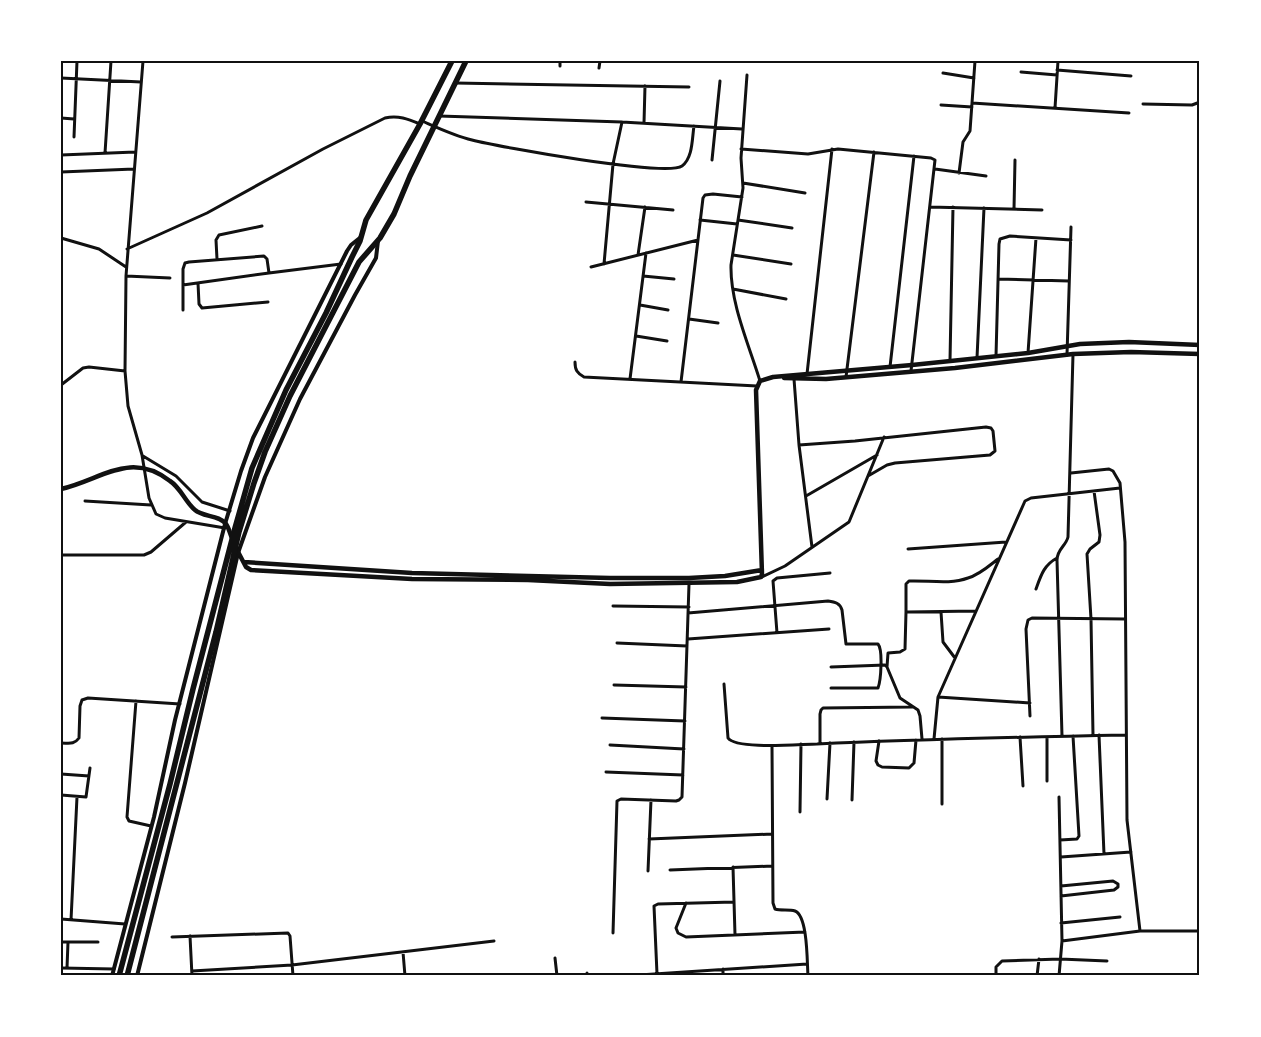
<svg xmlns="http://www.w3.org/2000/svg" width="1261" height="1037" font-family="'Source Sans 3',sans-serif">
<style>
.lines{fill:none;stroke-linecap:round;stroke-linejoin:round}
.minor{stroke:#111;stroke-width:3}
.tertiary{stroke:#111;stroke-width:4}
.secondary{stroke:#111;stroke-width:4.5}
.trunk{stroke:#111;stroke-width:5.5}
.neatline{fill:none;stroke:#111;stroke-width:2}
</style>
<rect width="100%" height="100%" fill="#fff"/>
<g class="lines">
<path class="minor" d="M 143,61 L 126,276 L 125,371 L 128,406 L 142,455 L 149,498 L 156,514 L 165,518 L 225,528
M 560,66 L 560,61
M 599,68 L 600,61
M 1057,70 L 1131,76
M 1021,72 L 1057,75
M 943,73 L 974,78
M 747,75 L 741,158 L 743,188 L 731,265 C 730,303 749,345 760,381
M 61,78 L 141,82
M 455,83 L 689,87
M 972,103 L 1129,113
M 1143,104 L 1192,105 L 1200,102
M 941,105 L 972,107
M 1055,108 L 1058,61
M 439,116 L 622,122 L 742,129
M 61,118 L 74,119
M 422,121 C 438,128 455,136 472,140 C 499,147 666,177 682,166 C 693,158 692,138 694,126
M 644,123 L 645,86
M 74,137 L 77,61
M 741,149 L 808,154 L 838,149 L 931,158 L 935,160 L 911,371
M 105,153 L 111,61
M 61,155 L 135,152
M 712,160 L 720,81
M 935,169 L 986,176
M 61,172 L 134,169
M 959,173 L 963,142 L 970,131 L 975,61
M 743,183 L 805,193
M 586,202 L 673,210
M 930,207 L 1042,210
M 1014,209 L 1015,160
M 700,220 L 737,224
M 738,220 L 792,228
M 61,238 L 99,249 L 126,267
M 127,249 L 207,213 L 323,149 L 385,118 C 398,115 408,119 420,124
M 638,255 L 645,207
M 733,255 L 791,264
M 217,259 L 216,240 L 219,235 L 262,226
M 604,264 L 613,164 L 622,122
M 591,267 L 698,240
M 126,276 L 170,278
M 643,276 L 674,279
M 998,279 L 1069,281
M 198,283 L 199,304 L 202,308 L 268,302
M 183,285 L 269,273 L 341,264
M 1199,286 L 1200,286
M 733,289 L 786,299
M 640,305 L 668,310
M 183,310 L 183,269 L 185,263 L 189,262 L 264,256 L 267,259 L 269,273
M 689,319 L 718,323
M 636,336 L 667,341
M 1028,353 L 1036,238
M 1067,355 L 1071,227
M 996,356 L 999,244 L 1000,239 L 1010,236 L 1071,240
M 977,358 L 984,208
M 950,361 L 953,207
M 575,362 C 575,370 577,373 584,377 L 757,386
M 890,367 L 914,156
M 807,374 L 832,149
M 846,377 L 874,152
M 630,379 L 646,253
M 794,379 L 799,445 L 812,547
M 681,382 L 703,198 L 705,195 L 713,194 L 742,197
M 61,385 L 83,368 L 89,367 L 125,371
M 799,445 L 855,441 L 986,427 L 991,428 L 993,431 L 995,451 L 990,455 L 895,463 L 887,465 L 868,476
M 143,456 L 176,476 L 202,502 L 230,511
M 1071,473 L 1109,469 L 1113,471 L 1120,483 L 1125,542 L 1127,820 L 1140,931
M 806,496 L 877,455
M 85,501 L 151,505
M 908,549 L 1006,542
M 61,555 L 144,555 L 151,552 L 186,522
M 762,577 L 785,566 L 849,522 L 884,437
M 1036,589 C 1041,575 1044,565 1057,558
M 613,606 L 689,607
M 907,612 L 976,611
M 941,612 L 943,642 L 955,658
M 688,613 L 828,601 C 835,602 840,603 842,610 L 846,644 L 878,644 C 883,650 881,680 878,688 L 831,688
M 777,633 L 773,581 L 777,578 L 830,573
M 688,639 L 829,629
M 617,643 L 687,646
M 831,667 L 885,665 L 887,667 L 900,698 L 918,710 L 920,716 L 922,739
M 887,667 L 888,653 L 900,652 L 905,649 L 906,612 L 906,584 L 909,581 C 928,580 949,585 968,578 C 979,575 989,566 998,559
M 724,684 L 728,738 C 736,750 801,744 817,744 C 920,739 1023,737 1126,735
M 614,685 L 686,687
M 938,697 L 1030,703
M 136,701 L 127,817 L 129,821 L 151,826
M 1030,716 L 1026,629 L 1028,620 L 1032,618 L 1125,619
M 602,718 L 685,721
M 1093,735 L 1091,619 L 1087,554 L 1090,549 L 1099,542 L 1100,535 L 1094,491
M 1099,735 L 1104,854
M 1062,736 L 1057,560 C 1057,549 1066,546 1068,537 L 1073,354
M 1020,737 L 1023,786
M 1047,737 L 1047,781
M 934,739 L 938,697 L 1025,501 L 1031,498 L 1120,488
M 879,741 L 876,761 L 878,765 L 882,767 L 909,768 L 914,763 L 916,740
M 61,743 C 69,743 74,745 79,738 L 80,706 L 82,700 L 88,698 L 180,704
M 820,743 L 820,714 L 821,710 L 823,708 L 912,707
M 610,745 L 684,749
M 772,746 L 773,903 L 775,909 C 781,911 789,909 795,911 C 808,916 807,963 808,976
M 606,772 L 683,775
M 61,774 L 89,776
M 61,795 L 86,797 L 90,768
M 1059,797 L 1062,941 L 1059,976
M 827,799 L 830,743
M 852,800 L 854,742
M 942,804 L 942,739
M 800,812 L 801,744
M 649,839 L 772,834
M 1060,840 L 1077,839 L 1079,836 L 1073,736
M 1061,857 L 1131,852
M 733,867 L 735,935
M 670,870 L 772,866
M 648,871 L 651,800
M 1061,886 L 1113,881 L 1118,884 L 1118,887 L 1114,890 L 1061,896
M 686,903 L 676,928 L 678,933 L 686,937 L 805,932
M 61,919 L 125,924
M 71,920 L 77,797
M 1061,923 L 1120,917
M 613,933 L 617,801 L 621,799 L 676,801 L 679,800 L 682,797 L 689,584
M 190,936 L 192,976
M 172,937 L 288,933 L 290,936 L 293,976
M 1062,941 L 1140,931 L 1200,931
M 61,942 L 98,942
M 403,952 L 405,976
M 555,958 L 557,976
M 61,968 L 114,969
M 67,968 L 68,942
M 723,969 L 723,976
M 192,971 L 292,965 L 494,941
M 587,973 L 587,976
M 657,974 L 654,906 L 658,904 L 734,902
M 624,976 L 807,964
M 996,976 L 996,967 L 1002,961 L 1060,959 L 1107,961
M 1037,976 L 1039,959"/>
<path class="tertiary" d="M 112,976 L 154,817 L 175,720 L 225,524 L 241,471 L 253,438 L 347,251 L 351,245 L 361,237
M 137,976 L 185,783 L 238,553 L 265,477 L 300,399 L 355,295 L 376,258 L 378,241"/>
<path class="secondary" d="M 784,378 L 826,379 L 955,368 L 1073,354 L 1131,352 L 1200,354
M 61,489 C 101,480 130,450 170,481 C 181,488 185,502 195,510 C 203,517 219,515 226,524 C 229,528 230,534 232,538
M 236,548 L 246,567 L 251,570 L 412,579 L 528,580 L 610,584 L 737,582 L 761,577 L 762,574 L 756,390 L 760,381 L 773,377 L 912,365 L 1028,353 L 1080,344 L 1129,342 L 1200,345
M 244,562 L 412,573 L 610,578 L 689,578 L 725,576 L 762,570"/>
<path class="trunk" d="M 119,976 L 170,784 L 193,689 L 235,528 L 252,468 L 286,390 L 326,313 L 352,257 L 360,241 L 366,220 L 420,124 L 452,61
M 127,976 L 216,632 L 239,532 L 254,483 L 265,452 L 290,396 L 359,262 L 380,238 L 394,214 L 410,176 L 466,61"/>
</g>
<rect width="1261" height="1037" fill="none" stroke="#ffffff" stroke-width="125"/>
<rect x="62" y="62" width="1136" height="912" class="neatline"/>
</svg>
